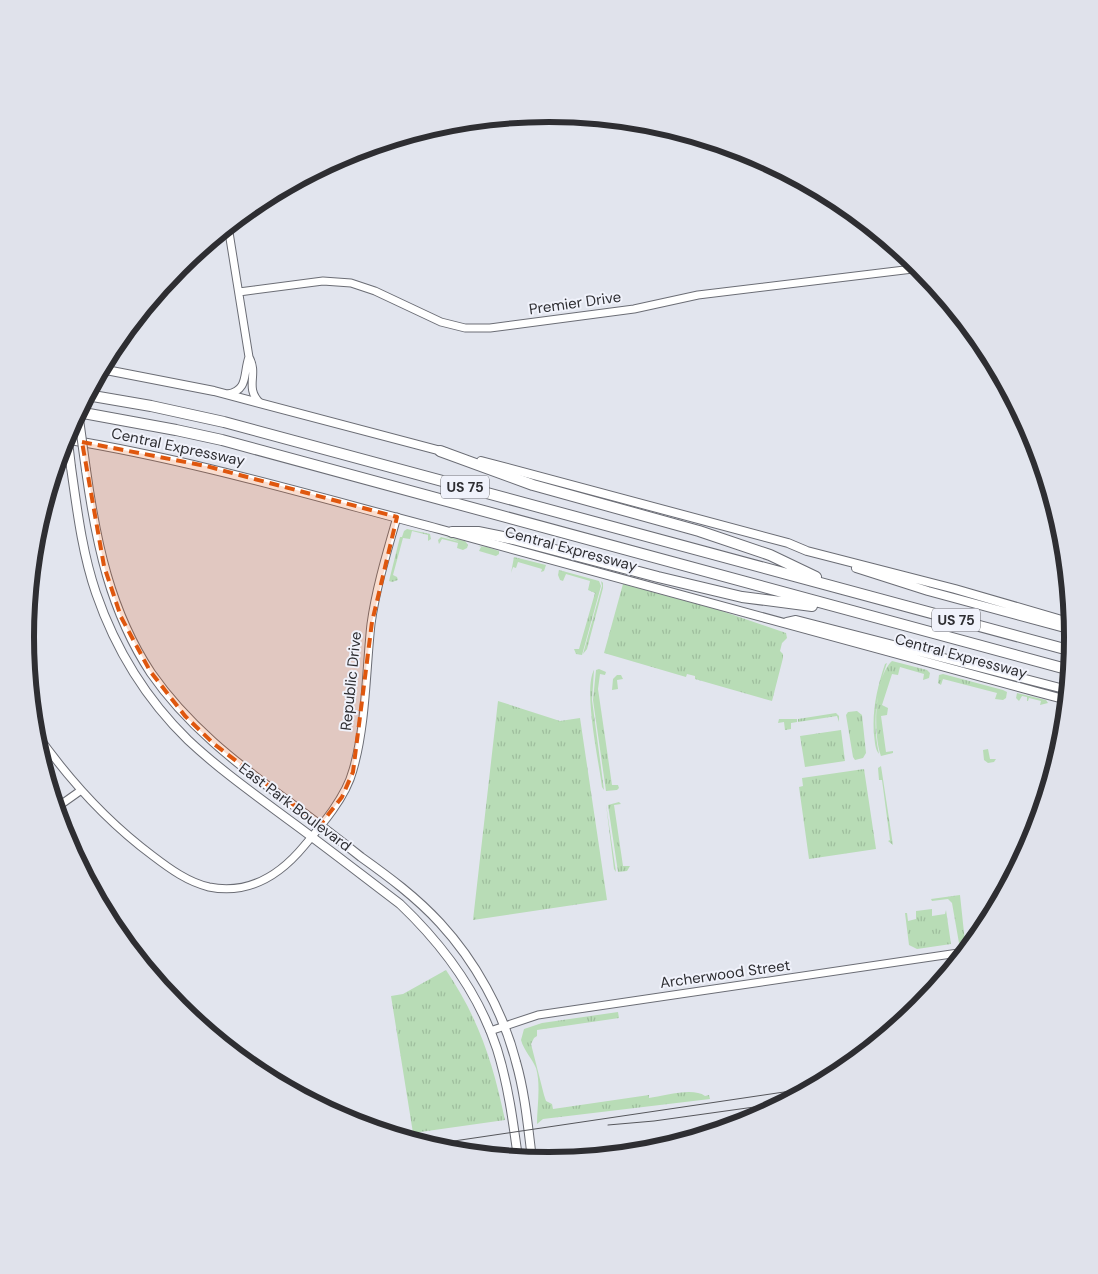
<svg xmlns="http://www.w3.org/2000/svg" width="1098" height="1274" font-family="'DM Sans',sans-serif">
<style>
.grass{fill:url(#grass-tufts)}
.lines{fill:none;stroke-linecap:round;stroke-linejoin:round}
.tertiary-casing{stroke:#6b6d75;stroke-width:9}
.secondary-casing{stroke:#6b6d75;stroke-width:10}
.motorway-casing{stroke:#6b6d75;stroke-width:12}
.tertiary{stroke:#fff;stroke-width:7}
.secondary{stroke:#fff;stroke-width:8}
.motorway{stroke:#fff;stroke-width:10}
.tram{stroke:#55565b;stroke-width:1}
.secondary-bridge-casing{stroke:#6b6d75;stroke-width:10;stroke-linecap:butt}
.secondary-bridge{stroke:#fff;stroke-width:8}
.marked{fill:#df570e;fill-opacity:0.2;stroke:#df570e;stroke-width:4;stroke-dasharray:10 6;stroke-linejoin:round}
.labels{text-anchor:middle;stroke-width:4;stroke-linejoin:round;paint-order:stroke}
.shield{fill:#f0f2fb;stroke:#68696e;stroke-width:1}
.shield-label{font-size:14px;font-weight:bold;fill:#2e2e32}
.street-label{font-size:15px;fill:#2e2e32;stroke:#f0f2fb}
.rim{fill:none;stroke:#2e2e32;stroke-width:6}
</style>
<defs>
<pattern id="grass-tufts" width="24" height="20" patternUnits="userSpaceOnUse" patternTransform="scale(1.25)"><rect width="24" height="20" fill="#b8dcb6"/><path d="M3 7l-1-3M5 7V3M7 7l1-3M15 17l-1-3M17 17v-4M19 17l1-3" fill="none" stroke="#9ebd9d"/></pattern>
</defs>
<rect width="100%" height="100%" fill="#e2e5ee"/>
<path class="grass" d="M 407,529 L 430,534 L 431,539 L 428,541 L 428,535 L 412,531 L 410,539 L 403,538 L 393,575 L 397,577 L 398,580 L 392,582 L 389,581 L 400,537 L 402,537 L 404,531 Z
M 443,536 L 465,541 L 468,545 L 467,548 L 463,550 L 457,548 L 458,543 L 442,539 L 439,544 L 438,540 L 441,537 L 460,542 Z
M 478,546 L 487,547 L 499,551 L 499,554 L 496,556 L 479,551 L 481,547 Z
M 514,557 L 546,565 L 544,571 L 541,572 L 542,569 L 518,562 L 516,568 L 513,567 L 511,573 Z
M 559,570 L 599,581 L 601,586 L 582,655 L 576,654 L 574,649 L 579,649 L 595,593 L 588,590 L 590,581 L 566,574 L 563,581 L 560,580 L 558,575 Z
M 601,581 L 603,583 L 603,588 L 587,649 L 583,654 L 602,586 Z
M 623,584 L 719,610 L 786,633 L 787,638 L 782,643 L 780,651 L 783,654 L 783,658 L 772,701 L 695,679 L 695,676 L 687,674 L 686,677 L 604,653 Z
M 892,661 L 927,670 L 930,673 L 929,678 L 923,680 L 924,674 L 900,667 L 898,675 L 892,674 L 882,705 L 888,708 L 887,715 L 881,716 L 886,752 L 893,751 L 893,753 L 881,756 C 873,736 874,677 892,661 Z
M 887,663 C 876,693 872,723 879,754 C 875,749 875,742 874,735 C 872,710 877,688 885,664 Z
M 599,669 L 606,672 L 605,675 L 600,674 L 598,689 L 612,785 L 618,785 L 619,788 L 617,790 L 606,791 L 593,700 L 596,670 Z
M 594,670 L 592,700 L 604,790 L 602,787 C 599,762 583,690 594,670 Z
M 943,674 L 1003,690 L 1007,692 L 1006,698 L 1003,700 L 995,699 L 997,693 L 943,679 L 941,685 L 938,683 L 939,675 Z
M 617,675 L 621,675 L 623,679 L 617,680 L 618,689 L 612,690 L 613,679 Z
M 1017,693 L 1046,700 L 1048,703 L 1040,705 L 1041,701 L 1029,698 L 1028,701 L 1027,701 L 1027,697 L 1022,696 L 1019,701 L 1016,698 Z
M 498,701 L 560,721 L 580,718 L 607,900 L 473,920 Z
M 857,711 L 862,715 L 866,753 L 863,758 L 855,760 L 853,757 L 846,715 L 848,712 Z
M 836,713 L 839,716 L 839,722 L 837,716 L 798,722 L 798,719 Z
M 779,719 L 797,719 L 797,722 L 791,723 L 791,729 L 785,730 L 784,722 L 778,723 Z
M 841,730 L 845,761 L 805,767 L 800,736 Z
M 988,749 L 990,759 L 996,759 L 994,762 L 988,763 L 984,760 L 983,750 Z
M 881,766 L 893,845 L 888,841 L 890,840 L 882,780 L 879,780 L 878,768 Z
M 864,769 L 876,849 L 809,859 L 799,787 L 803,786 L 802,778 Z
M 619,802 L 621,804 L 614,805 L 623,866 L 630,866 L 627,871 L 618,872 L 608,805 Z
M 606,804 L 616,872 L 614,869 Z
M 960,895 L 965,942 L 959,943 L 952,903 L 948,899 L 932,901 L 931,899 Z
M 932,909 L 932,916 L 945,914 L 946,910 L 951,944 L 917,949 L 909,945 L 905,913 L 907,913 L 908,921 L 916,919 L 916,911 Z
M 446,970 C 479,1019 493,1063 505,1120 L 413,1133 L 391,996 L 403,994 Z
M 618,1012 L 619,1018 L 537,1030 L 537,1036 L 534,1038 L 531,1044 L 544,1095 L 546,1101 L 552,1104 L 553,1109 L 649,1095 L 649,1098 C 664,1096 693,1087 705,1096 L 709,1095 L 710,1099 L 543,1119 L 537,1124 C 537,1107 541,1085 536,1068 C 532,1058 524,1051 521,1040 L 524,1029 L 542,1023 Z"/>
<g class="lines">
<defs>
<path id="tertiary" d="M 228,226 L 249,357 C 259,375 244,387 260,403
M 239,292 L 323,281 L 351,283 L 375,291 L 441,322 L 465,328 L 490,328 L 634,309 L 698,295 L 921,268
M 228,394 C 249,390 243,373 249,357
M 34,730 C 68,779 106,821 153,856 C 170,869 188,882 209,887 C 249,895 280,875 304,846 C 322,825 346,797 353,770 C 366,726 366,670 371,624 C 376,588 387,552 397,517
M 56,808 L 80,791
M 490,1031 L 538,1015 L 965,952"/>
<path id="secondary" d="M 101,369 L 214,391 L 445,452
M 64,439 C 193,460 313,496 439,529 C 648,584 857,644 1067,700
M 481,461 L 788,543 L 807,551 L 955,589 L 1072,623
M 71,467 C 77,509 82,552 96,593 C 115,648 146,699 188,740 C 219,769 254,794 289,820 C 326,847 363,876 400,904 C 442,944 479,994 497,1049 C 508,1084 513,1121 518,1158
M 86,470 C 96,542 110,611 151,673 C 187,725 235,762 285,799 C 311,818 336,837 361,857 C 389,877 416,897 440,923 C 475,961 503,1011 516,1062 C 525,1093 528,1127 532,1159
M 856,568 L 928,591 L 1072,630
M 787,622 L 796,620 L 1068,690"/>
<path id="motorway" d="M 87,395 L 151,406 L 224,422 L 1072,651
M 78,412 L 176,430 L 222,440 L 1070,670
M 440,451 L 533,485 L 699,531 L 770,555 L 816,577
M 452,532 L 478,532 L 513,539 L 658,577 L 742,597 L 812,606"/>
</defs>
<use href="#tertiary" class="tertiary-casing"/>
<use href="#secondary" class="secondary-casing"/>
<use href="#motorway" class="motorway-casing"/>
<use href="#tertiary" class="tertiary"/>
<use href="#secondary" class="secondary"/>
<use href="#motorway" class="motorway"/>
<path class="tram" d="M 608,1125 L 654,1121 L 783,1103
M 427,1145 L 811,1088"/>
<defs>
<path id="secondary-bridge" d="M 78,412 L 86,470
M 67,433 L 71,467"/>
</defs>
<use href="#secondary-bridge" class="secondary-bridge-casing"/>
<use href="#secondary-bridge" class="secondary-bridge"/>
</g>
<path class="marked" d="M 82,442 L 206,466 L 397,517 L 372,622 L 353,772 L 342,797 L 320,825 L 214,744 L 185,716 L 150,671 L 121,617 L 104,566 Z"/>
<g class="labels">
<g class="shield">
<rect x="441" y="475.5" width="48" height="23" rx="4"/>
<rect x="932" y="608.5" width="48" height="23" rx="4"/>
</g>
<g class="shield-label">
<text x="465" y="492">US 75</text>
<text x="956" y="625">US 75</text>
</g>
<g class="street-label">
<text transform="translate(575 303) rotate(-8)" y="5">Premier Drive</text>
<text transform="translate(178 447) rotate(12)" y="5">Central Expressway</text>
<text transform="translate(571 549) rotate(15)" y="5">Central Expressway</text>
<text transform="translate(961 656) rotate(15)" y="5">Central Expressway</text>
<text transform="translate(351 681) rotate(-84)" y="5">Republic Drive</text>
<text transform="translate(295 807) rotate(37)" y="5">East Park Boulevard</text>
<text transform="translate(725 974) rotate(-8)" y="5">Archerwood Street</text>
</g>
</g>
<path d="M0 0H1098V1274H0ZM34 637a515 515 0 1 1 1030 0a515 515 0 1 1-1030 0Z" fill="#e0e2eb" fill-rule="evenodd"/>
<path class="rim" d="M34 637a515 515 0 1 1 1030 0a515 515 0 1 1-1030 0Z"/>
</svg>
